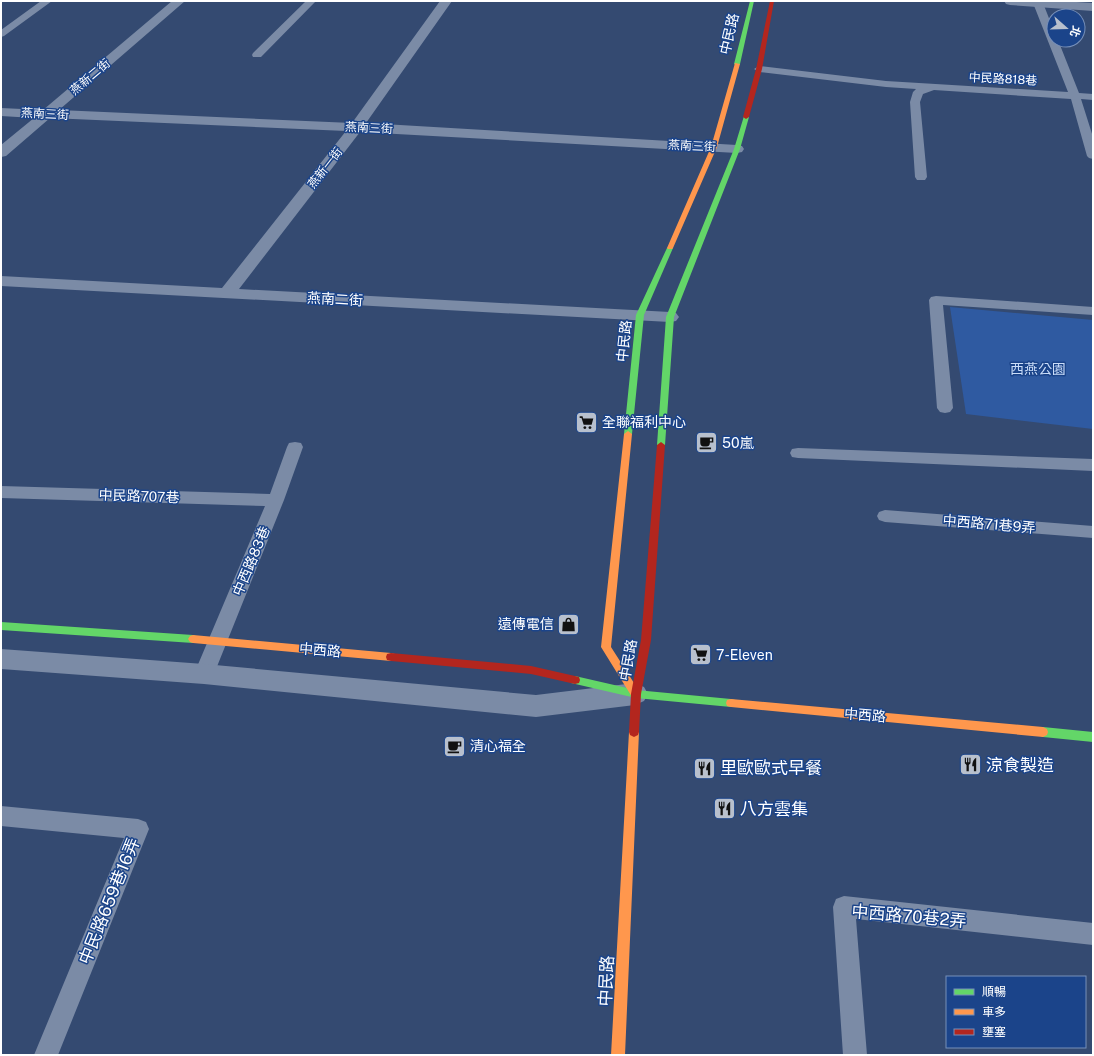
<svg xmlns="http://www.w3.org/2000/svg" width="1094" height="1056" font-family="'Public Sans','Noto Sans TC',sans-serif">
<style>
.green{fill:#2f5aa1}
.lines{fill:none;stroke-linecap:round;stroke-linejoin:round}
.lane{fill:#7b8ba6;fill-rule:evenodd}
.street{fill:#7b8ba6;fill-rule:evenodd}
.fast{fill:#63d668;fill-rule:evenodd}
.slow{fill:#ff974d;fill-rule:evenodd}
.jam{fill:#b3261e;fill-rule:evenodd}
.labels{text-anchor:middle;stroke-width:3;stroke-linejoin:round;paint-order:stroke}
.far-street-label{font-size:12px;fill:#fff;stroke:#1b448a}
.street-label{font-size:14px;fill:#fff;stroke:#1b448a}
.park-label{font-size:14px;fill:#caddf9;stroke:#1b448a}
.poi-label{font-size:14px;fill:#fff;stroke:#1b448a;text-anchor:start}
.near-poi-label{font-size:17px;fill:#fff;stroke:#1b448a;text-anchor:start}
.near-street-label{font-size:17px;fill:#fff;stroke:#1b448a}
</style>
<rect width="100%" height="100%" fill="#344a71"/>
<path class="green" d="M 950,307 L 1093,320 L 1093,429 L 966,414 Z"/>
<g class="lines">
<path class="lane" d="M 41,1 L 52,1 L 4,36 L 1,37 L 1,30 Z
M 306,1 L 316,1 L 261,57 L 253,57 L 252,55 L 253,53 Z
M 1035,1 L 1041,1 L 1043,3 L 1054,31 L 1054,40 L 1058,40 L 1079,93 L 1093,94 L 1093,100 L 1081,99 L 1093,137 L 1093,159 L 1089,158 L 1087,156 L 1071,99 L 934,90 L 923,94 L 920,102 L 927,177 L 925,180 L 917,180 L 915,177 L 910,102 L 913,92 L 916,89 L 886,87 L 759,72 L 754,69 L 759,66 L 886,81 L 1068,92 L 1033,3 Z
M 936,296 L 1093,307 L 1093,315 L 943,305 L 953,408 L 950,412 L 945,413 L 940,412 L 937,408 L 929,300 L 931,297 Z
M 295,442 L 301,443 L 303,447 L 284,500 L 214,674 L 211,680 L 204,682 L 197,680 L 194,674 L 265,506 L 1,498 L 1,486 L 270,494 L 287,447 L 289,443 Z
M 798,448 L 1093,459 L 1093,471 L 798,458 L 792,457 L 790,453 L 792,449 Z
M 885,510 L 1093,526 L 1093,538 L 885,522 L 879,520 L 877,516 L 879,512 Z
M 1,806 L 138,819 L 146,822 L 149,829 L 58,1055 L 34,1055 L 124,838 L 1,826 Z
M 844,896 L 1093,923 L 1093,945 L 856,919 L 867,1055 L 843,1055 L 833,907 L 836,899 Z"/>
<path class="street" d="M 172,1 L 185,1 L 59,110 L 352,123 L 440,1 L 452,1 L 366,123 L 737,145 L 742,146 L 744,149 L 742,152 L 737,153 L 360,132 L 239,289 L 670,312 L 676,313 L 679,317 L 676,321 L 670,322 L 1,286 L 1,276 L 222,288 L 346,131 L 50,118 L 6,156 L 1,157 L 1,145 L 34,118 L 1,116 L 1,108 L 43,110 Z
M 1004,1 L 1060,1 L 1093,3 L 1093,11 L 1010,5 L 1006,4 Z
M 1,649 L 204,664 L 536,695 L 635,683 L 644,687 L 648,694 L 644,701 L 635,705 L 536,717 L 204,684 L 1,669 Z"/>
<path class="fast" d="M 750,1 L 754,1 L 740,64 L 737,66 L 734,64 Z
M 744,116 L 749,117 L 740,149 L 674,317 L 665,445 L 661,448 L 657,445 L 666,317 L 734,149 Z
M 670,246 L 673,248 L 644,315 L 632,434 L 628,437 L 624,434 L 636,315 L 667,248 Z
M 1,622 L 193,635 L 196,636 L 198,639 L 196,642 L 193,643 L 1,630 Z
M 575,676 L 636,690 L 731,699 L 735,700 L 736,703 L 735,706 L 731,707 L 636,698 L 571,683 L 570,680 L 571,677 Z
M 1043,727 L 1093,732 L 1093,742 L 1043,737 L 1039,735 L 1038,732 L 1039,729 Z"/>
<path class="slow" d="M 735,63 L 740,64 L 717,147 L 673,248 L 672,249 L 668,249 L 667,248 L 711,147 Z
M 628,431 L 632,434 L 611,647 L 641,694 L 640,697 L 636,698 L 632,697 L 601,647 L 624,434 Z
M 193,635 L 391,653 L 395,654 L 396,657 L 395,660 L 391,661 L 193,643 L 190,642 L 188,639 L 190,636 Z
M 731,699 L 1043,727 L 1047,729 L 1048,732 L 1047,735 L 1043,737 L 731,707 L 727,706 L 726,703 L 727,700 Z
M 634,727 L 638,729 L 639,732 L 625,1055 L 611,1055 L 629,732 L 630,729 Z"/>
<path class="jam" d="M 770,1 L 774,1 L 762,69 L 749,117 L 746,119 L 743,117 L 756,69 Z
M 661,442 L 665,445 L 651,640 L 641,694 L 639,732 L 638,735 L 634,737 L 630,735 L 629,732 L 631,694 L 641,640 L 657,445 Z
M 391,653 L 531,666 L 575,676 L 579,677 L 580,680 L 579,683 L 575,684 L 531,674 L 391,661 L 387,660 L 386,657 L 387,654 Z"/>
</g>
<defs>
<symbol id="supermarket-square" viewBox="-11 -11 22 22"><rect x="-9" y="-9" width="18" height="18" rx="4" fill="#b8c0cd" stroke="#1b448a"/><path d="M-6-5.5h2.5l.6 2H6L4.5 2H-2.5L-4.4-4H-6ZM-1.5 3.2a1.3 1.3 0 1 0 .1 0ZM3 3.2a1.3 1.3 0 1 0 .1 0Z" fill="#111"/></symbol>
<symbol id="cafe-square" viewBox="-11 -11 22 22"><rect x="-9" y="-9" width="18" height="18" rx="4" fill="#b8c0cd" stroke="#1b448a"/><path d="M-5.5-4.5H6V0H3Q3 3.5 0 3.5H-2.5Q-5.5 3.5-5.5 0ZM3-3.2v2h1.7v-2ZM-6 4.5H4V6H-6Z" fill="#111"/></symbol>
<symbol id="shop-square" viewBox="-11 -11 22 22"><rect x="-9" y="-9" width="18" height="18" rx="4" fill="#b8c0cd" stroke="#1b448a"/><path d="M-5-2.5h2.3a2.7 3.5 0 0 1 5.4 0H5L5.5 6h-11ZM-1.5-2.5h3a1.5 2.3 0 0 0-3 0Z" fill="#111"/></symbol>
<symbol id="restaurant-square" viewBox="-11 -11 22 22"><rect x="-9" y="-9" width="18" height="18" rx="4" fill="#b8c0cd" stroke="#1b448a"/><path d="M-5-6h1v4h1v-4h1v4h1v-4h1v5L-1.5 .5V6h-2V.5L-5-1ZM5-6V6H3V1.5H1.5Q1.5-4 5-6Z" fill="#111"/></symbol>
</defs>
<g fill-rule="evenodd">
<use href="#supermarket-square" x="574" y="410" width="25" height="25"/>
<use href="#cafe-square" x="694" y="430" width="25" height="25"/>
<use href="#shop-square" x="556" y="612" width="25" height="25"/>
<use href="#supermarket-square" x="688" y="642" width="25" height="25"/>
<use href="#cafe-square" x="442" y="734" width="25" height="25"/>
<use href="#restaurant-square" x="958" y="752" width="25" height="25"/>
<use href="#restaurant-square" x="692" y="756" width="25" height="25"/>
<use href="#restaurant-square" x="712" y="796" width="25" height="25"/>
</g>
<g class="labels">
<g class="far-street-label">
<text transform="translate(90 77) rotate(-40)" y="4">燕新二街</text>
<text transform="translate(1003 79) rotate(3)" y="4">中民路818巷</text>
<text transform="translate(45 114) rotate(3)" y="4">燕南三街</text>
<text transform="translate(369 128) rotate(3)" y="4">燕南三街</text>
<text transform="translate(692 146) rotate(3)" y="4">燕南三街</text>
<text transform="translate(325 168) rotate(-52)" y="4">燕新一街</text>
</g>
<g class="street-label">
<text transform="translate(729 34) rotate(-77)" y="5">中民路</text>
<text transform="translate(335 299) rotate(3)" y="5">燕南二街</text>
<text transform="translate(624 341) rotate(-84)" y="5">中民路</text>
<text transform="translate(139 496) rotate(2)" y="5">中民路707巷</text>
<text transform="translate(989 524) rotate(5)" y="5">中西路71巷9弄</text>
<text transform="translate(251 561) rotate(-67)" y="5">中西路83巷</text>
<text transform="translate(320 650) rotate(5)" y="5">中西路</text>
<text transform="translate(628 660) rotate(-80)" y="5">中民路</text>
<text transform="translate(865 715) rotate(5)" y="5">中西路</text>
</g>
<g class="park-label">
<text x="1038" y="374">西燕公園</text>
</g>
<g class="poi-label">
<text x="602" y="427">全聯福利中心</text>
<text x="722" y="448">50嵐</text>
<text x="554" y="629" text-anchor="end">遠傳電信</text>
<text x="716" y="660">7-Eleven</text>
<text x="470" y="751">清心福全</text>
</g>
<g class="near-poi-label">
<text x="986" y="771">涼食製造</text>
<text x="720" y="774">里歐歐式早餐</text>
<text x="740" y="815">八方雲集</text>
</g>
<g class="near-street-label">
<text transform="translate(109 901) rotate(-68)" y="6">中民路659巷16弄</text>
<text transform="translate(909 916) rotate(5)" y="6">中西路70巷2弄</text>
<text transform="translate(606 981) rotate(-87)" y="6">中民路</text>
</g>
</g>
<rect width="1094" height="1056" fill="none" stroke="#ffffff" stroke-width="4"/>
<rect x="946" y="976" width="140" height="72" fill="#1b448a" stroke="#768fb9"/>
<rect x="954" y="989" width="20" height="6" fill="#63d668" stroke="#768fb9"/>
<text x="982" y="996" font-size="12" fill="#ffffff">順暢</text>
<rect x="954" y="1009" width="20" height="6" fill="#ff974d" stroke="#768fb9"/>
<text x="982" y="1016" font-size="12" fill="#ffffff">車多</text>
<rect x="954" y="1029" width="20" height="6" fill="#b3261e" stroke="#768fb9"/>
<text x="982" y="1036" font-size="12" fill="#ffffff">壅塞</text>
<g transform="translate(1066 28) rotate(110)"><circle r="19" fill="#1b448a" stroke="#768fb9"/>
<path d="M0-3L7 15L0 10L-7 15Z" fill="#b8c0cd"/>
<text y="-6" font-size="11" font-weight="bold" text-anchor="middle" fill="#ffffff">北</text>
</g>
</svg>
